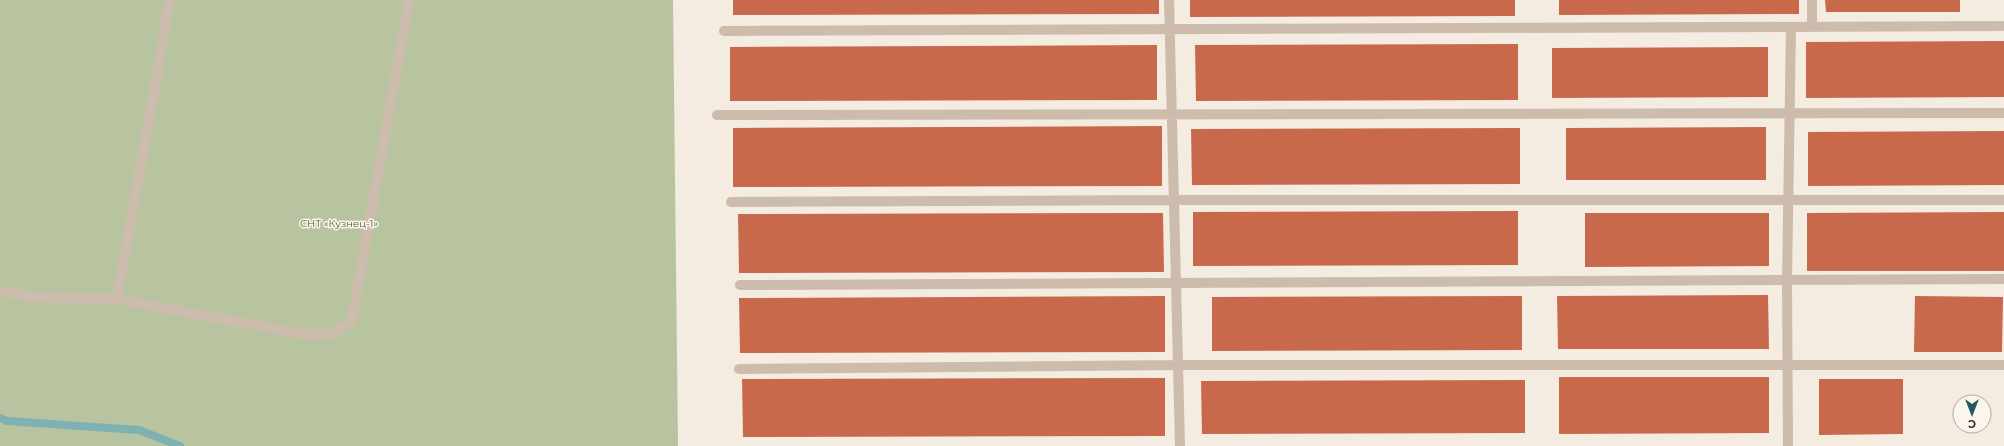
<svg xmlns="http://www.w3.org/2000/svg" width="2004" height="446" font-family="Montserrat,sans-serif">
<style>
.green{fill:#b8c4a0}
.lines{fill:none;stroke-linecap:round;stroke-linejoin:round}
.stream{stroke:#7fb0b2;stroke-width:8}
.building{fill:#c8694b}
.lane{stroke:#cdbbac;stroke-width:10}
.labels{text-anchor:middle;stroke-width:3;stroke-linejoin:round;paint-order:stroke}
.park-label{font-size:10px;fill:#4a5a2e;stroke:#fbf5ee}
</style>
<rect width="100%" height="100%" fill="#f4ebe1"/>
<path class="green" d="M 0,0 L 673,0 L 678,446 L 0,446 Z"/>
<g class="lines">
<path class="stream" d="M 0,418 L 7,421 L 139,430 L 180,446"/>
</g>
<path class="building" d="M 733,0 L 1159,0 L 1159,14 L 733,15 Z
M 1190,0 L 1515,0 L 1515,16 L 1190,17 Z
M 1559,0 L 1799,0 L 1799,14 L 1559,15 Z
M 1825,0 L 1960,0 L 1960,12 L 1826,12 Z
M 2004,41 L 2004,97 L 1806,98 L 1806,42 Z
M 1518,44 L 1518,100 L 1196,101 L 1195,45 Z
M 1157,45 L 1157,100 L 730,101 L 730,47 Z
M 1768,47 L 1768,97 L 1552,98 L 1552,48 Z
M 1162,126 L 1162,186 L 733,187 L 733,128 Z
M 1766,127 L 1766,180 L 1566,180 L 1566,128 Z
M 1520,128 L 1520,184 L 1192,185 L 1191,129 Z
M 2004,131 L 2004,185 L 1808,186 L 1808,132 Z
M 1518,211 L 1518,265 L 1193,266 L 1193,212 Z
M 2004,212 L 2004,271 L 1807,271 L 1807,213 Z
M 1163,213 L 1164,272 L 739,273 L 738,214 Z
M 1585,213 L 1769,213 L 1769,266 L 1585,267 Z
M 1768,295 L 1769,349 L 1558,349 L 1557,296 Z
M 1165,296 L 1165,352 L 740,353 L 739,298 Z
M 1522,296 L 1522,350 L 1212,351 L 1212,297 Z
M 1915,296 L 2003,297 L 2002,352 L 1914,352 Z
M 1559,377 L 1769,377 L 1769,433 L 1559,434 Z
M 1165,378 L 1165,436 L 743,437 L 742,379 Z
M 1819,379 L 1903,379 L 1903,434 L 1819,435 Z
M 1525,380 L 1525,433 L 1202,434 L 1201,381 Z"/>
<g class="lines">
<path class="lane" d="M 1169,0 L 1180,446
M 1812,0 L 1812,27
M 724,31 L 2004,26
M 717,115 L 2004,113
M 731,202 L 1174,200 L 2004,200
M 740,285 L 2004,279
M 0,291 L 32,297 L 117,299 L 308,335 L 334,333 L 352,320 L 409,0
M 117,299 L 170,0
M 739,369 L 1178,365 L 2004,365
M 1788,446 L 1787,280 L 1791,27"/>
</g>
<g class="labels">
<g class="park-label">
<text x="339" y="227">СНТ «Кузнец-1»</text>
</g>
</g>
<g transform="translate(1972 414) rotate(180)"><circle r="19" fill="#fbf5ee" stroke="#aea6a0"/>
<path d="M0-3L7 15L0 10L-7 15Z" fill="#1f5a5e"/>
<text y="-6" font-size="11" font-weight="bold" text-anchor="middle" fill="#3b302b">С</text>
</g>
</svg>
